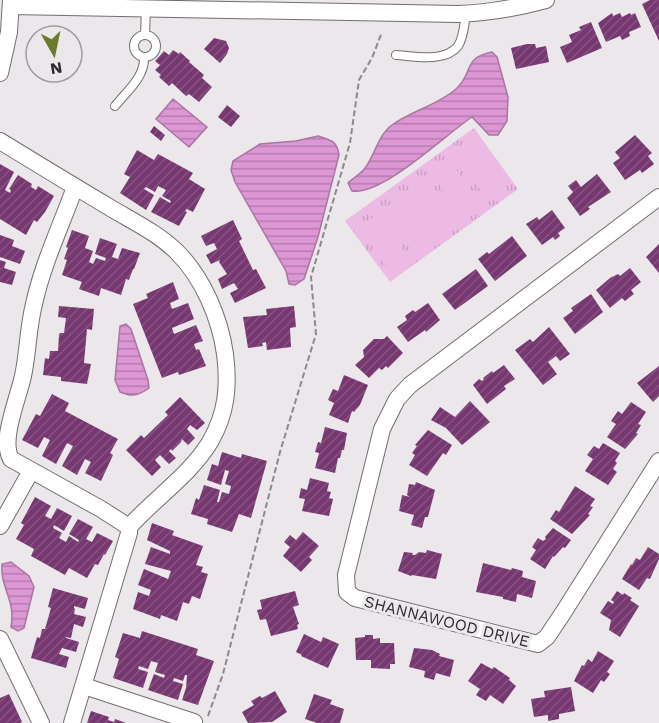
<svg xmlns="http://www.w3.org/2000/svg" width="659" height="723" font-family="'Work Sans',sans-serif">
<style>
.grass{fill:url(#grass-tufts)}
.pitch{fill:#ecbae5}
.water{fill:url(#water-rules);stroke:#a976a2;stroke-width:1.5}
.building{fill:url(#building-hatch)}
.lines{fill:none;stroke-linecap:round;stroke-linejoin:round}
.lane-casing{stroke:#716d70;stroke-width:10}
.street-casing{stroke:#716d70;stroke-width:18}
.path{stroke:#8c898c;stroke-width:2;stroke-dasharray:6 3;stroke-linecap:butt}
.lane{stroke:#fff;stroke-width:8}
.street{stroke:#fff;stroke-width:16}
.labels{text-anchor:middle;stroke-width:6;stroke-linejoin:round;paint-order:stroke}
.street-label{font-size:16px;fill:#2c2a2c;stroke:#ebe7eb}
</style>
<defs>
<pattern id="grass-tufts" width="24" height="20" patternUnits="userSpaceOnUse" patternTransform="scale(1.5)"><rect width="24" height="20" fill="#ecbae5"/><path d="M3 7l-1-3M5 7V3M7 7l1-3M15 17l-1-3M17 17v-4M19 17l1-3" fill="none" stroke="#cba0c5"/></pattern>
<pattern id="water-rules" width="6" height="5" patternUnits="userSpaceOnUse" patternTransform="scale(1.5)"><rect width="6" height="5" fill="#de97d5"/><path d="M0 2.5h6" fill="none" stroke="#b47bad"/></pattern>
<pattern id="building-hatch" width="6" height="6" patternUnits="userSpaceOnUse" patternTransform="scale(1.5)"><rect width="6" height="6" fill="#773871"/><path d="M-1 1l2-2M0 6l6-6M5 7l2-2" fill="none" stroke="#865381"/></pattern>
</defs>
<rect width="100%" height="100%" fill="#ebe7eb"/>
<path class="grass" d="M 474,128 L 518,189 L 390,282 L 345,221 Z"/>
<path class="pitch" d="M 480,138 L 510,179 L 486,197 L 456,155 Z
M 450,161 L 479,201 L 460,214 L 432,174 Z
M 426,179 L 454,219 L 436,232 L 407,192 Z
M 401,196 L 430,236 L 412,250 L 383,210 Z
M 377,214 L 406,254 L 387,267 L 358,227 Z"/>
<path class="water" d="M 492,52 L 497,57 L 508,97 L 507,121 L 498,135 L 489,135 L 472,117 C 445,135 382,196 352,191 L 348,183 C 353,178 361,174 365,168 C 375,155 378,135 392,125 C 411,111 438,105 456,89 C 474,73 462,58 492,52 Z
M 173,99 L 207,127 L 189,147 L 156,119 Z
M 318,136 C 331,140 337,141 339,155 L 318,237 L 304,279 L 295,285 L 289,284 L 286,271 L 235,182 L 231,170 L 233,161 L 260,144 L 296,141 Z
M 126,324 L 131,329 L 148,380 L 149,388 C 138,396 132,397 120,392 L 115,380 L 120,326 Z
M 11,562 L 29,576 L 34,587 L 24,628 L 18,631 L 11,627 C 16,599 0,589 2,564 Z"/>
<path class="building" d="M 650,0 L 659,0 L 659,41 L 642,4 Z
M 612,13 L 613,16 L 620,13 L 622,17 L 630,13 L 631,15 L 635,13 L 641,27 L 629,32 L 630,36 L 622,40 L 620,36 L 606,42 L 598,23 Z
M 591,22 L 602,48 L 567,63 L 560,47 L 572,42 L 569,35 L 581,30 L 579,27 Z
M 214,38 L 226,41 L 229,48 L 227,54 L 220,63 L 204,49 Z
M 527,44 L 535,44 L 536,48 L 546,46 L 549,62 L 516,69 L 511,48 Z
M 173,50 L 179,54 L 180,52 L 190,61 L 189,62 L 204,75 L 202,78 L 212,87 L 199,102 L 189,94 L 186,96 L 172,83 L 169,86 L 159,77 L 161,75 L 155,70 L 160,65 L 155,61 L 164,51 L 169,55 Z
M 227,105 L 240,116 L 231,127 L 218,117 Z
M 154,126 L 165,135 L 161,141 L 150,132 Z
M 635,135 L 652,153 L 648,156 L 654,164 L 642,173 L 640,170 L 625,180 L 613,163 L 620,158 L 615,152 Z
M 137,150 L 154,160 L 158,154 L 193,173 L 189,179 L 205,189 L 193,212 L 187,209 L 185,211 L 187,212 L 179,226 L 151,212 L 160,197 L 170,203 L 171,201 L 162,196 L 166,190 L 158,186 L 155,192 L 146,187 L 144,189 L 154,195 L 146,210 L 120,193 L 130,177 L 124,174 Z
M 0,164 L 14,172 L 5,190 L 10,193 L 11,190 L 9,189 L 18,175 L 32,184 L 31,187 L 36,190 L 38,186 L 54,196 L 45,212 L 37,222 L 34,220 L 26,235 L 0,219 Z
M 597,174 L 611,192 L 588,207 L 590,209 L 580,216 L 567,198 L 573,192 L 568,186 L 576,180 L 581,187 Z
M 552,210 L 565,228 L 558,233 L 560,236 L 555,240 L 553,237 L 542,245 L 526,224 L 537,217 L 539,220 Z
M 233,220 L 242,239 L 239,241 L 253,270 L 256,269 L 266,288 L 235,303 L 230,293 L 238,289 L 234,283 L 222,289 L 218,279 L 227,274 L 219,262 L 220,260 L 211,264 L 206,255 L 217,249 L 214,243 L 206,246 L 201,236 Z
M 72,230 L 89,236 L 85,248 L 93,251 L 89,262 L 93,264 L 96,258 L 105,261 L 106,258 L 95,254 L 100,238 L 117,244 L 112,257 L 118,259 L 122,248 L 140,253 L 134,269 L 133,269 L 129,280 L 126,279 L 121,295 L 101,288 L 99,296 L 79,289 L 82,282 L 62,275 L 67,260 L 64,259 L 68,248 L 66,247 Z
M 0,235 L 14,240 L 12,246 L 25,251 L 20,264 L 0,257 Z
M 512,236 L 527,256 L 495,281 L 478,259 L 487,252 L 489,254 Z
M 659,244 L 659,273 L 646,257 Z
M 0,260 L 6,262 L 4,268 L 16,272 L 12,285 L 0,282 Z
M 630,268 L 641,282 L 631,290 L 634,294 L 625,301 L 622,298 L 610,308 L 596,290 L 610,278 L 618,274 L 620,276 Z
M 476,269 L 488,286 L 455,310 L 442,294 Z
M 173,282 L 179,299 L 170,303 L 172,309 L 188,303 L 194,319 L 172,328 L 174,334 L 196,325 L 203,341 L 194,344 L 196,350 L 199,349 L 206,366 L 179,375 L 178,372 L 162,378 L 133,304 L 148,298 L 146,294 Z
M 591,294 L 603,312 L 575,334 L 563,318 L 573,311 L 571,308 Z
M 428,303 L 440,320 L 426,332 L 425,330 L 408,342 L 397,327 L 407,320 L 405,316 L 413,310 L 415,312 Z
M 59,306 L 94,309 L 92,330 L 87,329 L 84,363 L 91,364 L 87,384 L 61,381 L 61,377 L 43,375 L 45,358 L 49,359 L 50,351 L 58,351 L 59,335 L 60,333 L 64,333 L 66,318 L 58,317 Z
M 294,306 L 296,327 L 290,328 L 291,347 L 267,350 L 266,342 L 262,343 L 263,346 L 248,348 L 243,317 L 267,315 L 266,309 Z
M 549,327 L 570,354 L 560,361 L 556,356 L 548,362 L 557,374 L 543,385 L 515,350 L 530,339 L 533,342 Z
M 387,336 L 403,353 L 388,368 L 386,366 L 382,370 L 379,368 L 369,378 L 355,365 L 364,357 L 363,350 L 374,339 L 384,339 Z
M 504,365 L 515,379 L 504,386 L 506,389 L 487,404 L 473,385 L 479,379 L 482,381 L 484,379 L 483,378 L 492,371 L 493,373 Z
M 659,366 L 659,396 L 653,402 L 637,383 Z
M 344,375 L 368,385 L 360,405 L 354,412 L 352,411 L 348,423 L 329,415 L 334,403 L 328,400 L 333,389 L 338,391 Z
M 52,394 L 69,403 L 65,411 L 118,439 L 110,453 L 113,455 L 101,481 L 85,473 L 91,462 L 85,459 L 77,475 L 62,466 L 73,446 L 67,443 L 56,464 L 42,456 L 50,440 L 44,437 L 38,448 L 22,440 L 36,414 L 40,416 Z
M 180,397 L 205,423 L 197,430 L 190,425 L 187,429 L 195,438 L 188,445 L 182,439 L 181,442 L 172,451 L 171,449 L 169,451 L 176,458 L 169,464 L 160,455 L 155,460 L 161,467 L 152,476 L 126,450 L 141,435 L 144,438 L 168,415 L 165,412 Z
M 470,401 L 490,422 L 462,445 L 446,428 L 431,420 L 440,407 L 455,417 Z
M 631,402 L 646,412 L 638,424 L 641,425 L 636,433 L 638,434 L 625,449 L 607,437 L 616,424 L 611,421 L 618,411 L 622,414 Z
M 325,427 L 347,433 L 344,450 L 342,450 L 340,458 L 338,458 L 335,473 L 315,468 L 319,453 L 315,452 L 318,442 L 321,443 Z
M 428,430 L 452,445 L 446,455 L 443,453 L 427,476 L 409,465 L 415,455 L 412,453 L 417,446 L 415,445 Z
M 603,443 L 620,453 L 615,461 L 617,463 L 613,469 L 617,472 L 608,485 L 585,471 L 593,459 L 587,455 L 594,446 L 599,449 Z
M 222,452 L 241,458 L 242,454 L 267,461 L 251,518 L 239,514 L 232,532 L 207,524 L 208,519 L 191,514 L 196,498 L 199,500 L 204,485 L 220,490 L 217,502 L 219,502 L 222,492 L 229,494 L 231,486 L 225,484 L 229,471 L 225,470 L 221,485 L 207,480 L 212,464 L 218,466 Z
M 310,478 L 329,483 L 327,491 L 331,492 L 329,498 L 333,499 L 329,516 L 302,511 L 305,499 L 299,498 L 301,488 L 307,490 Z
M 416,482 L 435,490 L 428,517 L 425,517 L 422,528 L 411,525 L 414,515 L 399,511 L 402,495 L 410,497 L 407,495 L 409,484 L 415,485 Z
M 575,486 L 595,499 L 590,506 L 593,507 L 588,514 L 590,515 L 572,534 L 550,519 L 556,510 L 559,512 Z
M 35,497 L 51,506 L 45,516 L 51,519 L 57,508 L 72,516 L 64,531 L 54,525 L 53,528 L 62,533 L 59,538 L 66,542 L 69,536 L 78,542 L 79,540 L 69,534 L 78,519 L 93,527 L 86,539 L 92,542 L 97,533 L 113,541 L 105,555 L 104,554 L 98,565 L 95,564 L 87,578 L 69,568 L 65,575 L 31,556 L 34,549 L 16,539 L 24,525 L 21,523 Z
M 152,523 L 174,531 L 172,535 L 203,546 L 196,565 L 203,567 L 201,572 L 208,574 L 200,599 L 192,596 L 189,604 L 183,602 L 177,621 L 161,615 L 160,619 L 133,609 L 138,592 L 149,596 L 151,590 L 138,585 L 144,569 L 168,579 L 171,571 L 145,564 L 151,547 L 170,554 L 170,551 L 147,540 Z
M 553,528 L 571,540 L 565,548 L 563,547 L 554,557 L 553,556 L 545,569 L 530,559 L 536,550 L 532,547 L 538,538 L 543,541 L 546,539 L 545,537 Z
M 303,532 L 319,546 L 309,557 L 312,560 L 301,572 L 283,556 L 290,547 L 284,542 L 290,535 L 296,540 Z
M 648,547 L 659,554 L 659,559 L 650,579 L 647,578 L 639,590 L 622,579 L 631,564 L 632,565 L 636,558 L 640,560 Z
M 427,550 L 442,554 L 436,579 L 412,575 L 411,576 L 398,571 L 404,552 L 413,553 L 412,555 L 415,555 L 419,552 L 426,553 Z
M 483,563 L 511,570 L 512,568 L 523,571 L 522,577 L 536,581 L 532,598 L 517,594 L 516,602 L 503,599 L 503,597 L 476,592 Z
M 53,588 L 88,598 L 85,609 L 74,606 L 74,608 L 75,609 L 74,614 L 86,617 L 83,627 L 74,624 L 71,638 L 66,637 L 66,638 L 79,642 L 76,652 L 62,648 L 59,654 L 69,657 L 66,668 L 31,658 L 37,637 L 40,638 L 42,629 L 45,629 L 51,608 L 48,607 Z
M 295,591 L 299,605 L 293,607 L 299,624 L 297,625 L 298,629 L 271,636 L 266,619 L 260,620 L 257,610 L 262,609 L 260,600 Z
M 617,591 L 623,595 L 624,593 L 632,598 L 630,600 L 639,606 L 620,637 L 609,630 L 611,620 L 600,613 L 608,601 L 613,604 L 614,602 L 611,600 Z
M 142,631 L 198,649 L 196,655 L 214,661 L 198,705 L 182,700 L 186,688 L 187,675 L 185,675 L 183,681 L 174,678 L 173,681 L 183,684 L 178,700 L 148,690 L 154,674 L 164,678 L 165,675 L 155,672 L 158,663 L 151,661 L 148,669 L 139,666 L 138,669 L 148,672 L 143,688 L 113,678 L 119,659 L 115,657 L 123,633 L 140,638 Z
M 304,634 L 321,642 L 323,637 L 339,644 L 328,668 L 301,656 L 302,655 L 296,652 Z
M 365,635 L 373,635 L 373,639 L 380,638 L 380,643 L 394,643 L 395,664 L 390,664 L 390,669 L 371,668 L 371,660 L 356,660 L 355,638 L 365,637 Z
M 414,648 L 432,650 L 440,654 L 439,656 L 454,660 L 450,677 L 436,673 L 434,680 L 424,677 L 425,671 L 409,667 Z
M 598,651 L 614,661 L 607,672 L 610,674 L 604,682 L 601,680 L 593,693 L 574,681 L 582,665 L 584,666 L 588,659 L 592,662 Z
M 481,663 L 492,669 L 494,667 L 510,678 L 509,680 L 516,686 L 503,704 L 490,695 L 486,701 L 476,695 L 480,689 L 468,681 Z
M 571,687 L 575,711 L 559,714 L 559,719 L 548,721 L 548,715 L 534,717 L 531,699 L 545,697 L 544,691 Z
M 275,691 L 287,712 L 272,722 L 248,723 L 242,712 L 254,705 L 251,701 L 260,696 L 262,698 Z
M 9,694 L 22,722 L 20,723 L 0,723 L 0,698 Z
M 314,694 L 332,700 L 330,704 L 344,709 L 340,723 L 317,723 L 305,719 Z
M 91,711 L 109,717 L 108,720 L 114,722 L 115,719 L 126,723 L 87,723 Z"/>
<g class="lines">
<defs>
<path id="lane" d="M 145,35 L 146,8
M134 46a11 11 0 1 1 22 0a11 11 0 1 1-22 0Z
M 396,55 C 414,56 445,63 458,46 C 464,37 464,24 466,14
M 115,106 C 127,91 145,77 144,57"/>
<path id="street" d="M 11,6 L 458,14 C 488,13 516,8 546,0
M 0,73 L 9,32 L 11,0
M 0,141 C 36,163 72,185 109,207 C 132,221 158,233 177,252 C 203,278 220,318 225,354 C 229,385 227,413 210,442 C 190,475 155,498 129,527
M 75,187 C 61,226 43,263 34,304 C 28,327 28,353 23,376 C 18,399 0,440 11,459 L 101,509 L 129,527
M 659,197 L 410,385 L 397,399 L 382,429 L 346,575 L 347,592 L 355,598 L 538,644 L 547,637 L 563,613 L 659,461
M 0,526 L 31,471
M 0,639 L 41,723
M 84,686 L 194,722
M 72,723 L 129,533 L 129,527"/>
</defs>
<use href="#lane" class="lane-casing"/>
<use href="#street" class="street-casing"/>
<path class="path" d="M 208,716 L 223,674 L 280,452 L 316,334 L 311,277 L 350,143 L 359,80 L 372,58 L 382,32"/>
<use href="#lane" class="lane"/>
<use href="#street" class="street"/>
</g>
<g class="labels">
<g class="street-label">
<text transform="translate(447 621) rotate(14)" y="6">SHANNAWOOD DRIVE</text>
</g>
</g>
<g transform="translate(54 54) rotate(171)"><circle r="28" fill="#ebe7eb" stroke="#9f9b9f" stroke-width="1.5"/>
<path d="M0-4.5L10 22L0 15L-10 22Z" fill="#6a7c2c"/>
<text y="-9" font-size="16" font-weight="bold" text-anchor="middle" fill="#2c2a2c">N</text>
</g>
</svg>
